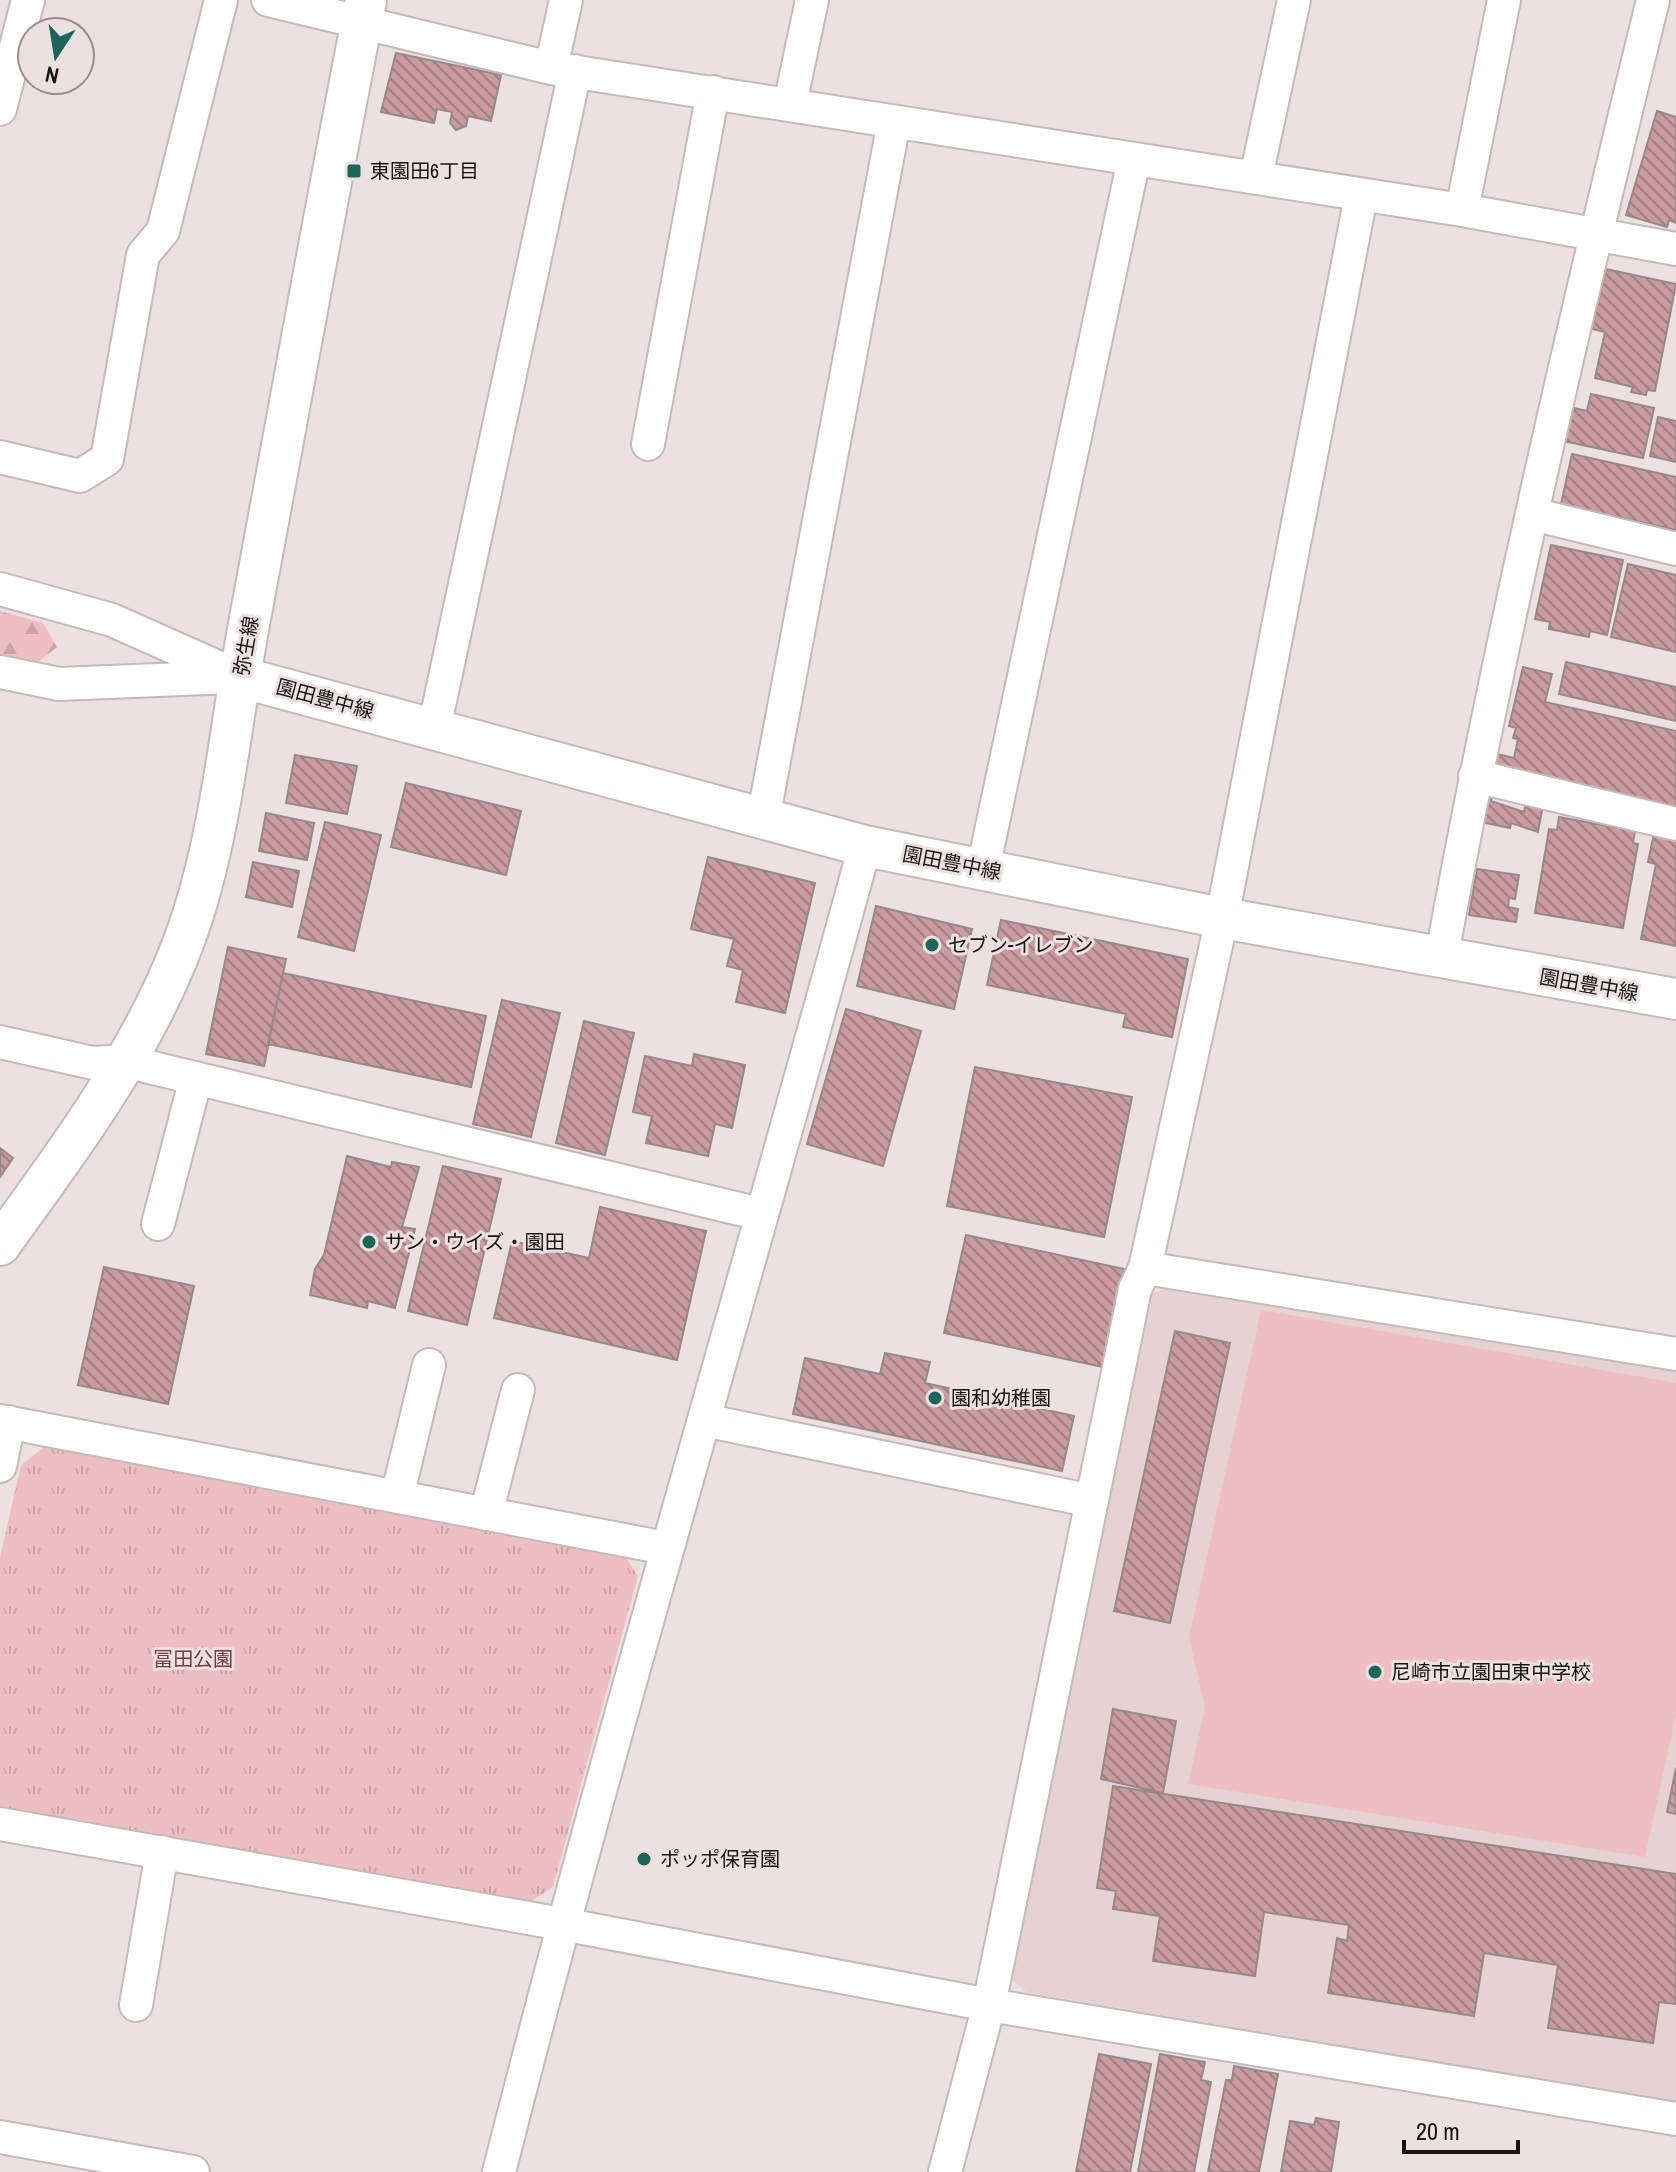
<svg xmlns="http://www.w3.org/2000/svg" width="1676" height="2172" font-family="'Archivo Narrow','Noto Sans JP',sans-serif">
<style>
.built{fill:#e7d2d3}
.grass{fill:url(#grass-tufts)}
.forest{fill:url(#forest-firs)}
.pitch{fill:#efbec3}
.building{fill:url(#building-back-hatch);stroke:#95898a;stroke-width:2}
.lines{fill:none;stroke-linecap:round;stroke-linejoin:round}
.minor-casing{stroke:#c5b9ba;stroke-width:36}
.tertiary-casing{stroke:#c5b9ba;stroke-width:44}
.minor{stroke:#fff;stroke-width:32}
.tertiary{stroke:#fff;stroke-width:40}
.poi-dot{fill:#1c655a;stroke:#ece0e1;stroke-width:3}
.labels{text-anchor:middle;stroke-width:6;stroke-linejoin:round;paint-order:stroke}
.poi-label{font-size:20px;fill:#181414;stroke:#ece0e1;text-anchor:start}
.street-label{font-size:20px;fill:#181414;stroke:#ece0e1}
.park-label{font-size:20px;fill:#773942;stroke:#ece0e1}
</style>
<defs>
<pattern id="grass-tufts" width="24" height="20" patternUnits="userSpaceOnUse" patternTransform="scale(2)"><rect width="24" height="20" fill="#efbec3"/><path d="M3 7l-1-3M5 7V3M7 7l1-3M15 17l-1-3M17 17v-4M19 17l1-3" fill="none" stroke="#cca2a7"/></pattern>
<pattern id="forest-firs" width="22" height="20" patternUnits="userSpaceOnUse" patternTransform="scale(2)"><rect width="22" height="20" fill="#efbec3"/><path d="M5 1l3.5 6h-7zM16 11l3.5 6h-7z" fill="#cca2a7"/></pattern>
<pattern id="building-back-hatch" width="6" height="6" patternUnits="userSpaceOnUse" patternTransform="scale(2)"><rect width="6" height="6" fill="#ca9b9f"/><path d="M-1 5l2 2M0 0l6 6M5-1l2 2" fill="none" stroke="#a37d80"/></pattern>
</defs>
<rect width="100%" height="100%" fill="#ece0e1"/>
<path class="built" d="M 1176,1282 L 1676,1365 L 1676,2102 L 1026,1992 L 1011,1978 L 1149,1296 Z"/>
<path class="grass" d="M 46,1446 L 625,1556 L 638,1576 L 553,1887 L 527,1904 L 0,1808 L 0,1558 L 21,1465 Z"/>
<path class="forest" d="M 0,611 L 43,623 L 57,647 L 36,664 L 0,655 Z"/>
<path class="pitch" d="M 1261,1310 L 1676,1383 L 1676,1715 L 1645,1857 L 1188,1784 L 1205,1707 L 1189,1638 Z"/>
<path class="building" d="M 396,53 L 501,75 L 491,121 L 468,116 L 466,126 L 456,130 L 450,123 L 452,112 L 437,109 L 434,123 L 381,112 Z
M 1657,111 L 1676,117 L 1676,223 L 1669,220 L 1667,227 L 1626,215 Z
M 1606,269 L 1676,284 L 1655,391 L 1647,390 L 1646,395 L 1631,392 L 1633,387 L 1595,378 L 1605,332 L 1592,329 Z
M 1591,394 L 1654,408 L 1643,458 L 1563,441 L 1570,407 L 1587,411 Z
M 1658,417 L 1676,421 L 1676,462 L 1650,456 Z
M 1572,454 L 1676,477 L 1676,530 L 1561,504 Z
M 1551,545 L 1623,560 L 1607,635 L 1590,631 L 1589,637 L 1549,629 L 1550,622 L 1535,619 Z
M 1628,564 L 1676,575 L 1676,652 L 1611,637 Z
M 1566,662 L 1676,687 L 1676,721 L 1559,694 Z
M 1523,667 L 1552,674 L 1545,702 L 1676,731 L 1676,815 L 1492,774 L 1497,754 L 1514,758 L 1518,739 L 1513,738 L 1516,728 L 1509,726 Z
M 295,755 L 357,766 L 347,814 L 286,803 Z
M 406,783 L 521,811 L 506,875 L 391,847 Z
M 1486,795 L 1492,795 L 1491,801 L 1524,812 L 1526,802 L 1543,805 L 1538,832 L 1511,823 L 1510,828 L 1481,822 Z
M 266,813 L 314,823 L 307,860 L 259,851 Z
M 1559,817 L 1635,831 L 1633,843 L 1638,844 L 1623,928 L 1535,913 L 1549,829 L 1557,830 Z
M 325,822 L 381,835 L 354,951 L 298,937 Z
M 1655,829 L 1676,833 L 1676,946 L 1641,939 L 1656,864 L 1648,862 Z
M 708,857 L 815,883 L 785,1013 L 736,1002 L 743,970 L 727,966 L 734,939 L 691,929 Z
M 253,862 L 299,871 L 292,907 L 246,897 Z
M 1477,869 L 1519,875 L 1515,899 L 1509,898 L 1508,907 L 1518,909 L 1516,922 L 1469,915 Z
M 876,906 L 972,929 L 954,1009 L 857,986 Z
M 1001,920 L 1188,959 L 1172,1037 L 1123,1027 L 1126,1014 L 987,985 Z
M 228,947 L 286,959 L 264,1066 L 206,1054 Z
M 283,973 L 486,1016 L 471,1087 L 268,1044 Z
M 502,1000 L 560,1013 L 531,1137 L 473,1124 Z
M 846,1009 L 921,1031 L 883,1166 L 807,1144 Z
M 584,1021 L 634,1033 L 605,1155 L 556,1143 Z
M 694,1054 L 745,1065 L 732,1128 L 715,1124 L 708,1156 L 646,1143 L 652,1116 L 633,1112 L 645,1056 L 692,1066 Z
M 975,1067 L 1132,1097 L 1104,1237 L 947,1206 Z
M 0,1148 L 13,1158 L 0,1177 Z
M 347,1156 L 391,1167 L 392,1162 L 419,1167 L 402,1227 L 415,1229 L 395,1308 L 368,1301 L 367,1308 L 310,1295 L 315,1269 L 324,1255 Z
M 443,1166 L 501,1179 L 467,1325 L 408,1311 Z
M 600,1207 L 706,1231 L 677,1360 L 494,1318 L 512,1241 L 589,1258 Z
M 966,1235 L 1124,1269 L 1103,1367 L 944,1333 Z
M 104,1267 L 194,1286 L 168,1404 L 78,1385 Z
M 1175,1331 L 1230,1343 L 1170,1623 L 1114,1611 Z
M 885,1353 L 930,1362 L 925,1383 L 1074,1416 L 1062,1471 L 793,1414 L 805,1358 L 880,1374 Z
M 1113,1709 L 1176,1721 L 1163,1793 L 1101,1779 Z
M 1676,1768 L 1676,1814 L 1667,1812 Z
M 1113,1786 L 1676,1874 L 1676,2004 L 1659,2002 L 1653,2043 L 1548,2028 L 1558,1965 L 1484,1953 L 1474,2016 L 1328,1993 L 1337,1938 L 1347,1941 L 1349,1925 L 1264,1912 L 1255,1976 L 1153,1961 L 1160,1916 L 1113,1909 L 1116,1891 L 1097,1888 Z
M 1099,2054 L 1151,2064 L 1130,2172 L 1076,2172 Z
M 1160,2054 L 1205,2062 L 1201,2080 L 1211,2082 L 1194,2172 L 1138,2172 Z
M 1234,2066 L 1278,2074 L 1259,2172 L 1208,2172 L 1226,2080 L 1232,2080 Z
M 1316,2118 L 1339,2122 L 1331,2172 L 1281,2172 L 1290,2121 L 1314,2125 Z"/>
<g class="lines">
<defs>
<path id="minor" d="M 268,0 L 551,68 L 1462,210 L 1676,249
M 551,68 L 566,0
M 790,104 L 812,0
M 0,109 L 28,0
M 1256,177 L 1294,0
M 1462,210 L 1504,0
M 648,444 L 713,92
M 0,457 L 80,476 L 107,459 L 143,255 L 163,231 L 221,0
M 1532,514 L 1676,549
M 0,589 L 112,620 L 240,677
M 0,672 L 59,684 L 233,677
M 434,729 L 575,71
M 1475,776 L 1676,824
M 763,819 L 894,122
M 983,869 L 1134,159
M 1441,960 C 1500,637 1575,318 1653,0
M 0,1042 L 93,1063 L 124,1061 L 760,1214
M 158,1224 L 196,1078
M 1145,1268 L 1676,1354
M 704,1420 L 1092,1501
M 0,1421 L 666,1548
M 0,1466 L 9,1422
M 397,1497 L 429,1365
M 486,1514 L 518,1390
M 0,1824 L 562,1924 L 989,2005 L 1676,2119
M 136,2005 L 162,1852
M 0,2137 L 193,2172
M 499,2172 C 612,1727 744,1288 865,846
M 945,2172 L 989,2005 L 1135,1289 L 1145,1268 L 1222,918 L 1361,196"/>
<path id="tertiary" d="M 240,677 L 865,846 L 1222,918 L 1676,999
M 0,1245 C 74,1142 154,1037 193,915 C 223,820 231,721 249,624 C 288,416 325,207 366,0"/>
</defs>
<use href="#minor" class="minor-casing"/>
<use href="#tertiary" class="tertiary-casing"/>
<use href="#minor" class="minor"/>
<use href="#tertiary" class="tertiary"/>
</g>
<g class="poi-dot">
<rect x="346" y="163" width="16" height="16" rx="4"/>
<circle cx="932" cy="945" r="8"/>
<circle cx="369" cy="1242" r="8"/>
<circle cx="935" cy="1398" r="8"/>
<circle cx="1375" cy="1672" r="8"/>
<circle cx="644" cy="1859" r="8"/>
</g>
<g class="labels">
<g class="poi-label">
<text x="370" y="178">東園田6丁目</text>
<text x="948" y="952">セブン-イレブン</text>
<text x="385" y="1249">サン・ウイズ・園田</text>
<text x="951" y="1405">園和幼稚園</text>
<text x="1391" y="1679">尼崎市立園田東中学校</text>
<text x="660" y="1866">ポッポ保育園</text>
</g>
<g class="street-label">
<text transform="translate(246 646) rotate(-80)" y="7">弥生線</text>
<text transform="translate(325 699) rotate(15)" y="7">園田豊中線</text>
<text transform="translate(952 863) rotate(11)" y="7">園田豊中線</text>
<text transform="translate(1589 985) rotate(10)" y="7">園田豊中線</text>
</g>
<g class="park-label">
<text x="193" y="1666">冨田公園</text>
</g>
</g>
<g transform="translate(56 56) rotate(192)"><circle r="38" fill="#ece0e1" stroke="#978e8f" stroke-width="2"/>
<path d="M0-6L14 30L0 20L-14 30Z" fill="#1c655a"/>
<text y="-12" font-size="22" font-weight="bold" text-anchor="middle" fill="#181414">N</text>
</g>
<path d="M1404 2140v12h114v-12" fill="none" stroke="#181414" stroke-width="4"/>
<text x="1416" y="2140" font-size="24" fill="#181414" stroke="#ece0e1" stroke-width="6" paint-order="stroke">20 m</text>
</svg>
